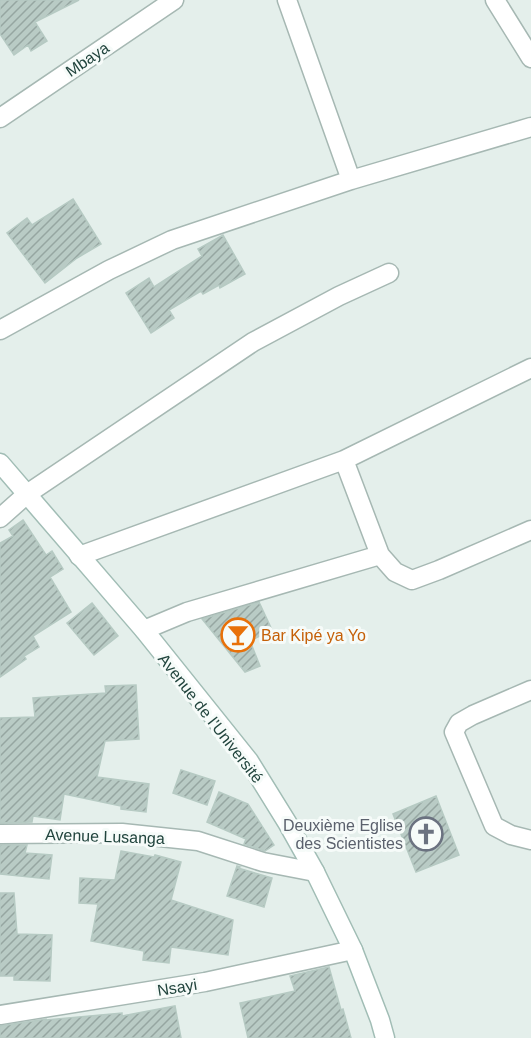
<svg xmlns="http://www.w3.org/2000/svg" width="531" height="1038" font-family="Helvetica,sans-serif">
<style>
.building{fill:url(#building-hatch);stroke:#b6cac3;stroke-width:1.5}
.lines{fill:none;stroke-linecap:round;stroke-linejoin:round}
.street-casing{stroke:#a6b8b3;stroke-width:21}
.secondary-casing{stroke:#a1bdb5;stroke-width:21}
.street{stroke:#fff;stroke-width:18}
.secondary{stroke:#fff;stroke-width:18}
.labels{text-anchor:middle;stroke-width:6;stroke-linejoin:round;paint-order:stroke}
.street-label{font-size:16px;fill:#21443d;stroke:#f6fbf9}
.food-label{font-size:16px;fill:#c56008;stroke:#f6fbf9;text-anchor:start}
.worship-label{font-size:16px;fill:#5b616d;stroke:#f6fbf9;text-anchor:end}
</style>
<defs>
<pattern id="building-hatch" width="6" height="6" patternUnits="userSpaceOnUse" patternTransform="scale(1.5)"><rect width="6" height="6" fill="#b9cbc5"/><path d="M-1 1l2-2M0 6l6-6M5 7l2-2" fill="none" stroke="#96a6a1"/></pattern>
</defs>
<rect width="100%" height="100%" fill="#e4efeb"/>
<path class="building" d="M 0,0 L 79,0 L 35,22 L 47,41 L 31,51 L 28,45 L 14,55 L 0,34 Z
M 73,199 L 101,244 L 77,258 L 45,283 L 7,233 L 27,218 L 32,225 Z
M 223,235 L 245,274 L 220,288 L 219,285 L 203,294 L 201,291 L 169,310 L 174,318 L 151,333 L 126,293 L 149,278 L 154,287 L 202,256 L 198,249 Z
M 23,520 L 46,555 L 52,551 L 63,569 L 50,577 L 71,612 L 33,636 L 39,647 L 24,656 L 26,659 L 0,677 L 0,543 L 13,536 L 9,530 Z
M 259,602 L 272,630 L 250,641 L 260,666 L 245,672 L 202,619 Z
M 92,603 L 118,636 L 94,655 L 67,623 Z
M 136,685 L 139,739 L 105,741 L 97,777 L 149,784 L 146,812 L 121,809 L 121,806 L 64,794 L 60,820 L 33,816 L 32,822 L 0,823 L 0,718 L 35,717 L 33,698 L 106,693 L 105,686 Z
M 181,770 L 215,781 L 207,805 L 173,793 Z
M 219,792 L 248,804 L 274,845 L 265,851 L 244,844 L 246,839 L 207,822 Z
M 436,796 L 459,855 L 416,872 L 393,814 Z
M 0,845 L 27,845 L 25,853 L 52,855 L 49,879 L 0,874 Z
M 121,851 L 154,857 L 155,855 L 181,862 L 171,900 L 233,920 L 228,955 L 171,947 L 169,963 L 143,960 L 144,951 L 91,941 L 98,904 L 79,903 L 80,878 L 115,880 Z
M 237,866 L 240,867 L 238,868 L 272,878 L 264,907 L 227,896 Z
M 0,893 L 14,893 L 17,934 L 52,935 L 50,981 L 14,980 L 14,976 L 0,976 Z
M 329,967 L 341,1010 L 343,1009 L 351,1038 L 248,1038 L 240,1003 L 295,991 L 290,976 Z
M 175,1006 L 181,1038 L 0,1038 L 0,1026 L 46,1019 L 46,1020 L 122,1013 L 122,1016 Z"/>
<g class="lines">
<defs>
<path id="street" d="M 287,0 L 351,180
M 495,0 L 531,58
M 0,118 L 174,0
M 0,330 L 109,270 L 172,240 L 351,180 L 531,127
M 344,460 L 380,555
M 0,518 L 27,494 L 253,342 L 339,296 L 389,273
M 79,556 L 344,460 L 531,368
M 144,630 L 187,612 L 380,555 L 395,572 L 412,580 L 439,570 L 531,530
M 531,690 L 473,715 L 459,723 L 454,732 L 494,826 L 511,835 L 531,840
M 0,834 L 122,833 L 198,841 L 263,862 L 315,872
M 0,1015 L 205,982 L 353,950"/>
<path id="secondary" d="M 0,463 L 144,630 L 249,761 L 288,824 L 315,872 L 353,950 L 380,1020 L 385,1038"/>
</defs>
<use href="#street" class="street-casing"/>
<use href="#secondary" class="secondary-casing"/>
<use href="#street" class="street"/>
<use href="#secondary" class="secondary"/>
</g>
<defs>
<symbol id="bar-ring" viewBox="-11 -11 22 22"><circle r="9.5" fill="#f6fbf9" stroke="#e8710a" stroke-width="1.5"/><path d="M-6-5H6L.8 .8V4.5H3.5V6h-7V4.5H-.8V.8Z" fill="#e8710a"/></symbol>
<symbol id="church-ring" viewBox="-11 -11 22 22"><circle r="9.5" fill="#f6fbf9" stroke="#6b7280" stroke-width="1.5"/><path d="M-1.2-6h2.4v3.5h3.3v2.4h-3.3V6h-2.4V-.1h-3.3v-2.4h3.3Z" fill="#6b7280"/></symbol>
</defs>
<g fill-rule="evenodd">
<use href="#bar-ring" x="219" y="616" width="38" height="38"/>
<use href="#church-ring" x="407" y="815" width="38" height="38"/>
</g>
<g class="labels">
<g class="street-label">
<text transform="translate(87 59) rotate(-34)" y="6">Mbaya</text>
<text transform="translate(211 718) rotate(52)" y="6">Avenue de l’Université</text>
<text transform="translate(105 836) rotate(2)" y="6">Avenue Lusanga</text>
<text transform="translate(177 987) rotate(-9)" y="6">Nsayi</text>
</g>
<g class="food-label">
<text x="261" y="641">Bar Kipé ya Yo</text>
</g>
<g class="worship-label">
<text x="403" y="831">Deuxième Eglise<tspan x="403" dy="18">des Scientistes</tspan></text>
</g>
</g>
</svg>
